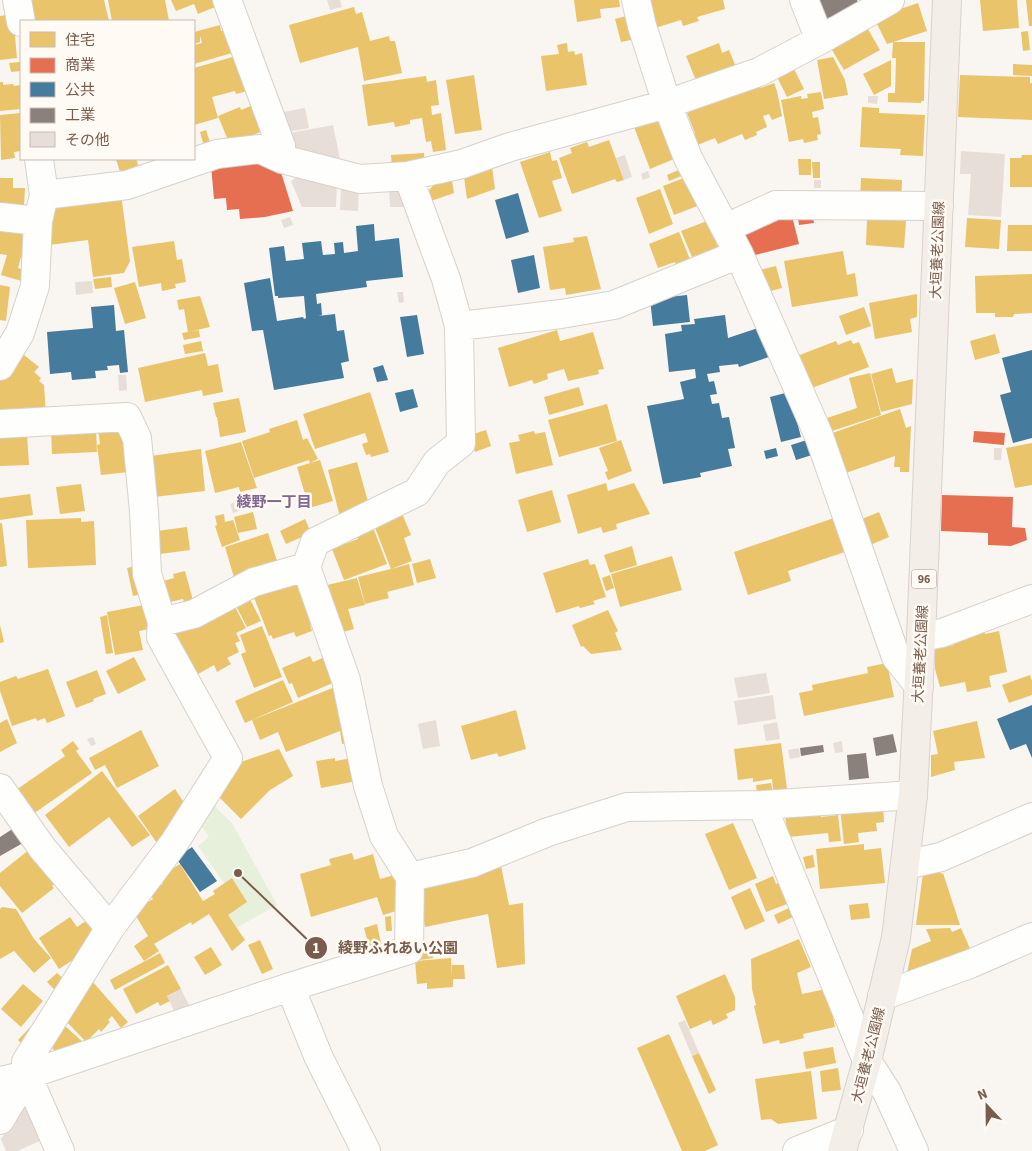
<svg xmlns="http://www.w3.org/2000/svg" width="1032" height="1151" font-family="'Source Sans 3','Noto Sans JP',sans-serif">
<style>
.green{fill:#e7f0db}
.homes{fill:#e9c46a}
.shops{fill:#e76f51}
.public{fill:#457b9d}
.industry{fill:#8a817c}
.building{fill:#e6ded7}
.lines{fill:none;stroke-linecap:round;stroke-linejoin:round}
.minor-casing{stroke:#d7d1cb;stroke-width:30}
.major-casing{stroke:#dad1cc;stroke-width:30}
.minor{stroke:#fefefd;stroke-width:28}
.major{stroke:#f3eee8;stroke-width:28}
.labels{text-anchor:middle;stroke-width:5;stroke-linejoin:round;paint-order:stroke}
.shield{fill:#fffaf3;stroke:#a28b7f;stroke-width:1}
.shield-label{font-size:12px;font-weight:bold;fill:#7a5c4d}
.street-label{font-size:14px;fill:#7a5c4d;stroke:#fffaf3}
.neighbourhood-label{font-size:15px;font-weight:bold;fill:#846695;stroke:#fffaf3}
.leader{fill:none;stroke:#7a5c4d;stroke-width:2}
.callout-dot{fill:#7a5c4d;stroke:#fffaf3;stroke-width:2}
.mark-label{font-size:15px;text-anchor:middle;font-weight:bold;fill:#fff}
.callout-label{font-size:15px;text-anchor:middle;font-weight:bold;fill:#7a5c4d;stroke:#fffaf3;stroke-width:5;stroke-linejoin:round;paint-order:stroke}
</style>
<rect width="100%" height="100%" fill="#f9f5f0"/>
<path class="green" d="M 207,799 L 232,823 L 277,905 L 231,931 L 219,911 L 236,900 L 198,846 L 209,837 L 197,819 Z"/>
<path class="homes" d="M 25,0 L 104,0 L 109,21 L 27,21 Z
M 108,0 L 165,0 L 169,21 L 112,21 Z
M 171,0 L 218,0 L 220,5 L 198,14 L 194,4 L 176,11 Z
M 574,0 L 619,0 L 620,7 L 600,9 L 601,18 L 577,22 Z
M 646,0 L 723,0 L 725,9 L 697,17 L 699,21 L 683,26 L 681,20 L 655,28 Z
M 980,0 L 1017,0 L 1019,28 L 983,31 Z
M 1026,0 L 1032,0 L 1032,26 L 1029,26 Z
M 918,3 L 927,31 L 887,44 L 874,18 Z
M 354,7 L 356,14 L 362,12 L 370,41 L 389,36 L 390,41 L 395,41 L 402,73 L 364,81 L 358,47 L 300,63 L 289,25 Z
M 13,14 L 17,58 L 0,60 L 0,16 Z
M 630,15 L 636,39 L 621,42 L 615,19 Z
M 865,24 L 880,50 L 844,70 L 829,45 Z
M 220,25 L 221,31 L 232,28 L 239,51 L 194,64 L 194,45 L 202,43 L 200,36 L 200,42 L 194,44 L 194,32 Z
M 1028,31 L 1030,50 L 1023,51 L 1021,32 Z
M 893,42 L 925,42 L 924,101 L 921,101 L 921,103 L 888,102 L 888,93 L 895,93 L 896,58 L 892,58 Z
M 567,43 L 568,52 L 574,51 L 575,55 L 582,53 L 587,85 L 546,91 L 541,56 L 559,54 L 557,45 Z
M 719,43 L 722,53 L 729,50 L 738,72 L 699,88 L 686,56 Z
M 243,54 L 247,91 L 236,94 L 235,91 L 212,97 L 218,118 L 194,125 L 194,68 Z
M 833,57 L 845,80 L 848,95 L 824,99 L 817,60 Z
M 891,60 L 891,86 L 874,95 L 863,74 Z
M 20,62 L 21,71 L 11,72 L 9,63 Z
M 1013,64 L 1032,65 L 1032,76 L 1013,75 Z
M 792,65 L 804,89 L 787,97 L 775,73 Z
M 474,75 L 482,130 L 455,134 L 446,80 Z
M 960,75 L 1030,77 L 1030,83 L 1032,83 L 1032,120 L 958,117 Z
M 426,76 L 427,82 L 436,80 L 439,105 L 431,106 L 432,115 L 441,113 L 446,150 L 433,152 L 431,141 L 426,142 L 422,118 L 410,120 L 410,124 L 395,127 L 394,122 L 368,126 L 362,85 Z
M 0,82 L 3,82 L 3,85 L 13,84 L 14,86 L 21,85 L 21,109 L 0,111 Z
M 760,83 L 761,88 L 774,83 L 777,91 L 782,116 L 772,120 L 769,114 L 763,116 L 767,127 L 756,132 L 757,135 L 745,140 L 742,134 L 718,144 L 715,138 L 695,146 L 690,134 L 695,133 L 687,113 Z
M 821,92 L 824,109 L 812,112 L 813,118 L 818,117 L 821,134 L 817,135 L 818,140 L 804,143 L 803,139 L 789,142 L 781,100 L 801,96 L 801,99 L 808,98 L 807,94 Z
M 260,102 L 270,128 L 230,145 L 218,116 L 240,107 L 241,110 Z
M 862,107 L 879,108 L 879,113 L 925,115 L 923,156 L 900,155 L 901,149 L 860,147 Z
M 21,113 L 21,151 L 14,152 L 15,158 L 1,160 L 0,115 Z
M 658,118 L 674,159 L 650,169 L 634,127 Z
M 206,130 L 212,148 L 205,150 L 200,132 Z
M 609,140 L 624,180 L 617,182 L 615,179 L 572,194 L 559,158 L 572,153 L 570,148 L 587,142 L 589,147 Z
M 550,152 L 552,161 L 557,160 L 562,178 L 552,181 L 562,211 L 539,218 L 520,162 Z
M 424,153 L 425,167 L 392,169 L 391,155 Z
M 1022,155 L 1032,155 L 1032,187 L 1010,187 L 1010,158 L 1021,158 Z
M 116,159 L 136,159 L 139,167 L 120,172 Z
M 798,159 L 811,159 L 811,175 L 799,175 Z
M 812,162 L 820,162 L 820,178 L 813,178 Z
M 492,166 L 495,189 L 467,199 L 464,177 Z
M 681,169 L 684,175 L 669,181 L 667,175 Z
M 689,176 L 700,205 L 674,215 L 663,186 Z
M 0,178 L 13,178 L 13,188 L 25,188 L 24,206 L 0,205 Z
M 861,178 L 902,180 L 901,204 L 860,202 Z
M 452,181 L 454,193 L 431,201 L 427,192 L 435,184 Z
M 660,189 L 673,224 L 649,234 L 636,198 Z
M 121,194 L 130,261 L 124,273 L 93,277 L 88,240 L 49,245 L 49,203 Z
M 967,218 L 1001,220 L 999,249 L 965,247 Z
M 867,219 L 906,221 L 904,248 L 866,245 Z
M 707,221 L 718,247 L 692,257 L 681,231 Z
M 0,223 L 31,227 L 27,258 L 21,257 L 18,268 L 29,271 L 25,282 L 1,275 L 7,255 L 0,254 Z
M 1008,225 L 1032,225 L 1032,251 L 1007,251 Z
M 679,232 L 691,262 L 677,268 L 675,262 L 658,268 L 649,244 Z
M 587,236 L 601,289 L 566,295 L 565,288 L 550,290 L 543,247 L 574,242 L 573,238 Z
M 174,241 L 177,260 L 182,259 L 186,282 L 175,284 L 176,288 L 162,291 L 161,283 L 139,287 L 132,247 Z
M 843,251 L 847,275 L 855,273 L 858,296 L 792,307 L 784,261 Z
M 776,266 L 782,288 L 767,292 L 760,270 Z
M 1032,274 L 1032,313 L 1014,314 L 1013,317 L 995,317 L 995,313 L 976,313 L 975,276 Z
M 111,277 L 112,287 L 95,289 L 93,279 Z
M 135,282 L 146,318 L 125,324 L 114,288 Z
M 0,285 L 10,287 L 6,321 L 0,320 Z
M 917,294 L 917,317 L 910,319 L 912,332 L 875,339 L 869,303 Z
M 200,296 L 210,327 L 188,332 L 184,309 L 179,310 L 177,300 Z
M 864,307 L 871,326 L 846,335 L 839,316 Z
M 199,330 L 200,337 L 184,340 L 182,333 Z
M 557,330 L 560,341 L 593,332 L 604,369 L 598,370 L 599,374 L 568,381 L 564,369 L 547,374 L 548,379 L 534,384 L 532,380 L 509,387 L 498,348 Z
M 995,334 L 1000,353 L 975,360 L 970,341 Z
M 851,340 L 853,344 L 859,342 L 869,367 L 809,389 L 797,356 L 836,341 L 838,345 Z
M 201,341 L 203,351 L 185,354 L 183,345 Z
M 19,351 L 39,367 L 34,372 L 41,378 L 39,381 L 44,385 L 46,415 L 0,415 L 0,376 Z
M 205,353 L 208,366 L 218,364 L 223,392 L 203,396 L 202,390 L 145,402 L 138,368 Z
M 892,368 L 896,383 L 913,379 L 912,404 L 881,412 L 871,374 Z
M 870,373 L 881,415 L 832,431 L 827,418 L 857,408 L 849,378 Z
M 579,387 L 584,405 L 549,415 L 544,397 Z
M 370,392 L 389,452 L 371,457 L 370,454 L 366,455 L 362,444 L 368,442 L 365,433 L 315,449 L 303,414 Z
M 239,398 L 246,432 L 220,437 L 217,417 L 216,417 L 213,403 Z
M 607,404 L 617,441 L 559,457 L 548,420 Z
M 900,409 L 906,428 L 911,426 L 909,472 L 900,472 L 900,467 L 894,467 L 895,456 L 840,475 L 827,435 Z
M 297,420 L 303,440 L 307,438 L 318,459 L 310,463 L 309,460 L 254,478 L 242,441 L 270,432 L 269,429 Z
M 121,426 L 123,441 L 130,440 L 138,471 L 101,475 L 97,445 L 100,444 L 98,428 Z
M 96,427 L 97,452 L 52,454 L 51,429 Z
M 486,430 L 491,446 L 475,452 L 470,435 Z
M 534,431 L 535,434 L 545,432 L 553,465 L 516,474 L 509,443 L 520,441 L 518,435 Z
M 27,434 L 29,465 L 0,466 L 0,435 Z
M 621,440 L 632,471 L 608,480 L 605,472 L 608,471 L 599,448 Z
M 241,442 L 257,488 L 240,492 L 239,487 L 215,493 L 205,451 Z
M 1032,443 L 1032,485 L 1015,488 L 1006,448 Z
M 201,449 L 205,491 L 154,497 L 151,456 Z
M 320,460 L 333,501 L 309,508 L 297,467 Z
M 357,462 L 370,509 L 340,517 L 328,470 Z
M 606,483 L 608,491 L 634,483 L 650,514 L 616,524 L 617,529 L 603,533 L 601,527 L 578,534 L 567,495 Z
M 81,484 L 85,511 L 60,514 L 56,487 Z
M 552,490 L 561,522 L 527,532 L 518,500 Z
M 30,494 L 33,515 L 0,520 L 0,498 Z
M 401,511 L 411,535 L 404,538 L 412,561 L 391,569 L 409,564 L 414,585 L 387,592 L 389,598 L 365,604 L 358,577 L 391,569 L 374,525 Z
M 253,512 L 257,529 L 238,533 L 234,517 Z
M 879,512 L 889,537 L 868,546 L 857,521 Z
M 224,514 L 225,522 L 233,520 L 240,540 L 222,547 L 215,526 L 217,525 L 215,516 Z
M 81,518 L 81,522 L 94,521 L 96,565 L 28,568 L 26,520 Z
M 834,518 L 845,552 L 788,571 L 791,581 L 748,595 L 734,552 Z
M 305,519 L 311,533 L 286,544 L 280,531 Z
M 0,523 L 2,523 L 7,566 L 0,567 Z
M 187,527 L 190,550 L 160,554 L 157,531 Z
M 374,530 L 387,564 L 344,580 L 332,549 L 358,539 L 357,536 Z
M 268,533 L 279,567 L 236,584 L 225,547 Z
M 632,546 L 637,565 L 610,573 L 604,555 Z
M 672,556 L 682,590 L 620,607 L 611,574 Z
M 430,559 L 436,578 L 417,583 L 412,564 Z
M 588,559 L 590,565 L 595,564 L 606,597 L 593,601 L 595,604 L 580,608 L 579,606 L 556,613 L 543,573 Z
M 140,565 L 146,593 L 133,596 L 127,568 Z
M 185,571 L 194,604 L 185,606 L 183,599 L 166,603 L 160,582 L 174,578 L 173,574 Z
M 610,575 L 614,588 L 606,591 L 602,578 Z
M 357,578 L 365,605 L 348,609 L 354,629 L 336,634 L 323,586 Z
M 296,582 L 298,587 L 302,587 L 316,623 L 310,625 L 312,631 L 296,637 L 294,632 L 273,639 L 271,635 L 269,636 L 253,595 Z
M 249,597 L 261,621 L 247,627 L 235,604 Z
M 149,604 L 154,628 L 139,631 L 143,650 L 115,655 L 107,612 Z
M 234,605 L 246,628 L 236,633 L 240,641 L 235,643 L 239,652 L 227,658 L 231,664 L 217,672 L 214,665 L 189,679 L 165,635 L 185,624 L 188,630 Z
M 608,610 L 618,631 L 615,633 L 622,650 L 591,654 L 583,646 L 581,647 L 572,625 Z
M 107,615 L 113,653 L 106,654 L 100,617 Z
M 0,625 L 4,642 L 0,643 Z
M 262,626 L 282,677 L 254,688 L 241,654 L 246,652 L 240,635 Z
M 983,627 L 985,634 L 999,631 L 1007,672 L 989,676 L 991,687 L 967,692 L 965,682 L 940,687 L 935,669 L 935,649 L 954,645 L 952,638 Z
M 310,656 L 313,662 L 325,657 L 335,682 L 298,698 L 292,683 L 289,684 L 282,668 Z
M 134,657 L 146,680 L 118,694 L 106,671 Z
M 887,663 L 894,697 L 804,716 L 799,693 L 813,690 L 812,685 L 868,673 L 867,667 Z
M 48,669 L 65,716 L 47,723 L 45,718 L 37,721 L 36,718 L 12,726 L 0,691 L 0,682 L 16,676 L 18,679 Z
M 97,670 L 106,694 L 93,699 L 94,701 L 76,708 L 66,682 Z
M 1030,675 L 1032,681 L 1032,695 L 1009,703 L 1002,685 Z
M 283,680 L 293,702 L 245,723 L 235,701 Z
M 340,685 L 352,742 L 342,744 L 340,731 L 286,752 L 278,732 L 260,740 L 252,720 Z
M 516,710 L 526,749 L 499,757 L 497,753 L 471,760 L 461,726 Z
M 7,719 L 17,743 L 0,752 L 0,723 Z
M 977,721 L 985,758 L 954,762 L 955,770 L 931,777 L 931,755 L 938,754 L 933,731 Z
M 141,730 L 159,766 L 117,788 L 105,765 L 95,770 L 89,758 Z
M 73,741 L 79,749 L 76,751 L 92,773 L 33,814 L 16,790 L 65,756 L 61,750 Z
M 781,743 L 788,797 L 774,799 L 772,779 L 753,782 L 753,778 L 738,780 L 734,749 Z
M 279,749 L 293,776 L 270,790 L 241,819 L 215,793 L 235,764 Z
M 335,758 L 335,761 L 352,758 L 357,781 L 321,788 L 316,761 Z
M 102,771 L 150,835 L 132,847 L 109,817 L 69,847 L 45,815 Z
M 771,783 L 774,800 L 758,802 L 756,785 Z
M 175,789 L 187,807 L 159,846 L 138,816 Z
M 883,804 L 884,822 L 876,823 L 877,831 L 858,833 L 859,842 L 844,844 L 840,808 Z
M 820,811 L 821,817 L 838,815 L 841,841 L 829,842 L 828,833 L 788,837 L 785,815 Z
M 733,823 L 757,878 L 729,890 L 705,834 Z
M 864,844 L 864,850 L 881,848 L 885,883 L 820,889 L 816,849 Z
M 30,849 L 57,882 L 52,886 L 54,888 L 22,913 L 0,886 L 0,873 Z
M 352,853 L 354,860 L 373,854 L 380,879 L 398,874 L 403,909 L 383,915 L 377,897 L 311,917 L 300,874 L 331,865 L 329,859 Z
M 813,855 L 815,867 L 806,869 L 803,857 Z
M 180,864 L 203,901 L 215,894 L 213,891 L 232,878 L 247,902 L 228,915 L 245,940 L 232,951 L 209,914 L 192,925 L 191,922 L 154,944 L 159,951 L 144,961 L 134,946 L 148,936 L 133,911 L 153,899 L 149,892 L 163,884 L 159,877 Z
M 501,866 L 509,905 L 523,903 L 525,964 L 497,968 L 488,914 L 425,927 L 417,882 Z
M 938,866 L 941,874 L 943,873 L 960,925 L 916,925 L 923,873 Z
M 773,876 L 776,884 L 778,883 L 787,904 L 766,912 L 755,884 Z
M 750,888 L 765,921 L 745,930 L 731,897 Z
M 868,903 L 870,918 L 851,920 L 849,905 Z
M 2,907 L 16,909 L 34,939 L 51,958 L 34,973 L 14,951 L 0,959 L 0,909 Z
M 791,907 L 795,916 L 778,924 L 774,915 Z
M 391,916 L 392,931 L 386,931 L 385,917 Z
M 70,917 L 77,927 L 90,918 L 94,929 L 92,931 L 96,937 L 91,948 L 59,969 L 39,938 Z
M 377,924 L 381,943 L 369,946 L 364,928 Z
M 950,928 L 952,932 L 961,928 L 971,951 L 907,973 L 912,949 L 931,941 L 926,929 Z
M 799,939 L 811,967 L 797,973 L 802,994 L 826,989 L 836,1011 L 832,1012 L 835,1027 L 803,1034 L 804,1038 L 780,1044 L 779,1040 L 763,1044 L 754,1006 L 756,1005 L 752,989 L 751,959 Z
M 260,940 L 273,969 L 262,974 L 248,945 Z
M 211,947 L 222,965 L 205,975 L 194,957 Z
M 432,948 L 433,958 L 420,960 L 419,949 Z
M 160,953 L 165,963 L 115,990 L 110,980 Z
M 451,958 L 452,976 L 452,965 L 464,965 L 465,979 L 453,979 L 453,987 L 427,989 L 427,983 L 417,984 L 415,961 Z
M 168,965 L 181,989 L 167,996 L 170,1001 L 160,1006 L 158,1002 L 136,1014 L 123,989 Z
M 57,973 L 68,983 L 58,993 L 47,982 Z
M 725,974 L 735,997 L 735,1010 L 726,1014 L 728,1018 L 713,1025 L 711,1020 L 690,1029 L 676,996 Z
M 92,981 L 128,1022 L 121,1028 L 112,1016 L 108,1020 L 110,1022 L 101,1032 L 99,1029 L 86,1042 L 66,1021 Z
M 23,984 L 43,1001 L 21,1027 L 1,1009 Z
M 34,1023 L 40,1029 L 24,1046 L 18,1040 Z
M 64,1025 L 85,1044 L 63,1059 L 49,1045 Z
M 669,1034 L 718,1145 L 705,1151 L 682,1151 L 637,1048 Z
M 833,1047 L 836,1063 L 806,1069 L 803,1052 Z
M 699,1053 L 716,1090 L 709,1094 L 692,1056 Z
M 838,1068 L 841,1090 L 822,1092 L 820,1071 Z
M 811,1071 L 817,1119 L 778,1124 L 771,1119 L 761,1120 L 755,1079 Z"/>
<path class="shops" d="M 260,161 L 280,169 L 293,211 L 265,217 L 240,219 L 239,209 L 227,210 L 226,198 L 214,199 L 211,165 Z
M 792,216 L 799,244 L 751,256 L 744,228 Z
M 813,216 L 814,223 L 799,225 L 798,218 Z
M 974,431 L 1005,433 L 1004,445 L 973,442 Z
M 942,495 L 1013,497 L 1012,527 L 1025,528 L 1027,540 L 1011,546 L 988,545 L 988,533 L 941,531 Z"/>
<path class="public" d="M 518,193 L 529,232 L 506,239 L 495,200 Z
M 374,224 L 375,241 L 399,238 L 403,277 L 366,281 L 367,287 L 316,294 L 317,304 L 321,303 L 322,315 L 318,316 L 335,314 L 337,331 L 344,330 L 349,361 L 341,363 L 344,378 L 274,390 L 263,330 L 252,331 L 244,283 L 270,278 L 277,321 L 303,317 L 304,319 L 306,318 L 304,296 L 278,298 L 278,296 L 275,296 L 269,248 L 284,246 L 286,261 L 304,259 L 302,243 L 321,241 L 323,255 L 335,254 L 334,243 L 343,242 L 344,253 L 358,251 L 356,226 Z
M 534,255 L 540,288 L 518,293 L 511,260 Z
M 687,295 L 690,322 L 653,326 L 650,299 Z
M 114,305 L 116,331 L 124,330 L 128,372 L 120,373 L 119,365 L 107,366 L 108,370 L 95,371 L 96,378 L 72,380 L 71,372 L 50,374 L 47,332 L 93,328 L 91,307 Z
M 417,315 L 424,354 L 407,357 L 400,317 Z
M 725,315 L 728,338 L 758,328 L 769,357 L 739,367 L 738,364 L 719,366 L 720,372 L 707,374 L 709,382 L 714,381 L 717,394 L 710,395 L 712,404 L 719,403 L 722,418 L 729,417 L 735,448 L 728,449 L 732,466 L 700,473 L 701,477 L 663,484 L 647,406 L 684,399 L 680,382 L 696,378 L 695,369 L 669,372 L 665,334 L 682,331 L 681,325 L 695,324 L 694,319 Z
M 1032,350 L 1032,438 L 1013,443 L 1000,395 L 1011,392 L 1002,358 Z
M 383,365 L 388,380 L 377,382 L 373,368 Z
M 413,389 L 418,407 L 400,412 L 395,393 Z
M 789,392 L 801,437 L 781,442 L 770,397 Z
M 807,440 L 812,455 L 796,460 L 791,445 Z
M 776,448 L 778,456 L 766,459 L 764,451 Z
M 1032,705 L 1032,758 L 1026,744 L 1010,750 L 997,719 Z
M 192,847 L 217,881 L 200,892 L 176,858 Z"/>
<path class="industry" d="M 815,0 L 857,0 L 860,7 L 822,20 Z
M 893,734 L 897,752 L 876,756 L 873,738 Z
M 823,745 L 824,752 L 801,756 L 800,748 Z
M 866,753 L 869,778 L 849,780 L 847,755 Z
M 14,828 L 23,843 L 0,856 L 0,837 Z"/>
<path class="building" d="M 327,0 L 340,0 L 342,7 L 330,10 Z
M 868,96 L 878,96 L 877,104 L 868,103 Z
M 305,108 L 309,128 L 282,133 L 278,113 Z
M 333,125 L 341,164 L 288,150 L 285,134 Z
M 961,151 L 1005,154 L 1001,217 L 968,215 L 971,174 L 960,174 Z
M 625,155 L 632,177 L 624,180 L 616,158 Z
M 648,171 L 650,177 L 643,180 L 641,174 Z
M 302,174 L 337,182 L 336,207 L 302,207 L 291,181 Z
M 814,180 L 821,180 L 821,188 L 814,188 Z
M 341,185 L 359,186 L 358,211 L 340,210 Z
M 389,189 L 405,189 L 409,207 L 390,207 Z
M 290,217 L 293,225 L 284,228 L 281,220 Z
M 92,281 L 93,293 L 76,295 L 75,282 Z
M 397,292 L 403,292 L 404,302 L 399,303 Z
M 118,375 L 126,375 L 127,390 L 119,391 Z
M 994,448 L 1002,448 L 1001,460 L 994,460 Z
M 246,499 L 249,508 L 233,513 L 230,504 Z
M 766,673 L 770,693 L 738,698 L 734,678 Z
M 773,695 L 776,719 L 738,725 L 734,701 Z
M 436,720 L 440,746 L 423,749 L 418,724 Z
M 777,722 L 780,739 L 766,741 L 763,725 Z
M 93,737 L 96,744 L 91,746 L 87,739 Z
M 842,741 L 843,752 L 835,753 L 833,743 Z
M 799,748 L 800,757 L 790,759 L 788,750 Z
M 181,989 L 192,1011 L 177,1017 L 167,996 Z
M 685,1020 L 699,1053 L 692,1056 L 678,1023 Z
M 28,1098 L 49,1137 L 17,1151 L 6,1151 L 1,1139 Z"/>
<g class="lines">
<defs>
<path id="minor" d="M 17,0 L 21,22
M 227,0 L 281,146 L 282,159
M 636,0 L 642,26 L 667,104 L 688,158 L 739,254 L 819,436 L 896,657 L 919,686
M 804,0 L 820,40
M 44,195 L 127,185 L 217,154 L 260,149 L 282,159 L 360,179 L 408,176 L 462,164 L 510,147 L 667,104 L 759,72 L 820,40 L 890,0
M 0,217 L 38,221
M 726,228 L 776,205 L 939,206
M 459,326 L 561,314 L 614,305 L 739,254
M 0,366 L 20,333 L 35,286 L 38,221 L 44,195 L 39,159
M 0,424 L 127,417 L 137,438 L 144,511 L 147,574 L 162,622 L 161,637 L 228,758 L 174,843 L 110,928 L 26,1062 L 27,1075 L 60,1151
M 162,622 L 194,614 L 254,582 L 306,567
M 921,637 L 942,633 L 1032,599
M 0,788 L 43,849 L 110,928
M 762,805 L 867,1061 L 887,1092 L 914,1151
M 905,865 L 941,857 L 1032,817
M 410,877 L 472,863 L 548,832 L 627,807 L 762,805 L 913,795
M 290,987 L 319,1058 L 366,1151
M 882,996 L 970,964 L 1032,937
M 0,1081 L 27,1075 L 290,987 L 409,950 L 410,877 L 384,836 L 368,786 L 346,680 L 306,567 L 315,542 L 417,492 L 437,462 L 461,443 L 459,326 L 446,279 L 408,176
M 0,1120 L 27,1075
M 797,1151 L 849,1130"/>
<path id="major" d="M 842,1151 L 867,1061 L 896,938 L 913,795 L 921,637 L 947,0"/>
</defs>
<use href="#minor" class="minor-casing"/>
<use href="#major" class="major-casing"/>
<use href="#minor" class="minor"/>
<use href="#major" class="major"/>
</g>
<g class="labels">
<rect class="shield" x="911.5" y="569.5" width="25" height="19" rx="4"/>
<g class="shield-label">
<text x="924" y="583">96</text>
</g>
<g class="street-label">
<text transform="translate(937 250) rotate(-88)" y="5">大垣養老公園線</text>
<text transform="translate(920 654) rotate(-87)" y="5">大垣養老公園線</text>
<text transform="translate(868 1055) rotate(-76)" y="5">大垣養老公園線</text>
</g>
<g class="neighbourhood-label">
<text x="274" y="507">綾野一丁目</text>
</g>
</g>
<path class="leader" d="M238 873L316 948"/>
<g class="callout-dot">
<circle cx="238" cy="873" r="5"/>
<circle cx="316" cy="948" r="12"/>
</g>
<g class="mark-label">
<text x="316" y="953">1</text>
</g>
<g class="callout-label">
<text x="398" y="953">綾野ふれあい公園</text>
</g>
<rect x="20" y="20" width="175" height="140" fill="#fffaf3" stroke="#cabbb1"/>
<rect x="30" y="32" width="25" height="15" fill="#e9c46a" stroke="#cabbb1"/>
<text x="65" y="45" font-size="15" fill="#7a5c4d">住宅</text>
<rect x="30" y="58" width="25" height="15" fill="#e76f51" stroke="#cabbb1"/>
<text x="65" y="70" font-size="15" fill="#7a5c4d">商業</text>
<rect x="30" y="82" width="25" height="15" fill="#457b9d" stroke="#cabbb1"/>
<text x="65" y="95" font-size="15" fill="#7a5c4d">公共</text>
<rect x="30" y="108" width="25" height="15" fill="#8a817c" stroke="#cabbb1"/>
<text x="65" y="120" font-size="15" fill="#7a5c4d">工業</text>
<rect x="30" y="132" width="25" height="15" fill="#e6ded7" stroke="#cabbb1"/>
<text x="65" y="145" font-size="15" fill="#7a5c4d">その他</text>
<g transform="translate(987 1106) rotate(338)" stroke="#fffaf3" stroke-width="4" paint-order="stroke">
<path d="M0-4L9 19L0 12L-9 19Z" fill="#7a5c4d"/>
<text y="-8" font-size="14" font-weight="bold" text-anchor="middle" fill="#7a5c4d">N</text>
</g>
</svg>
